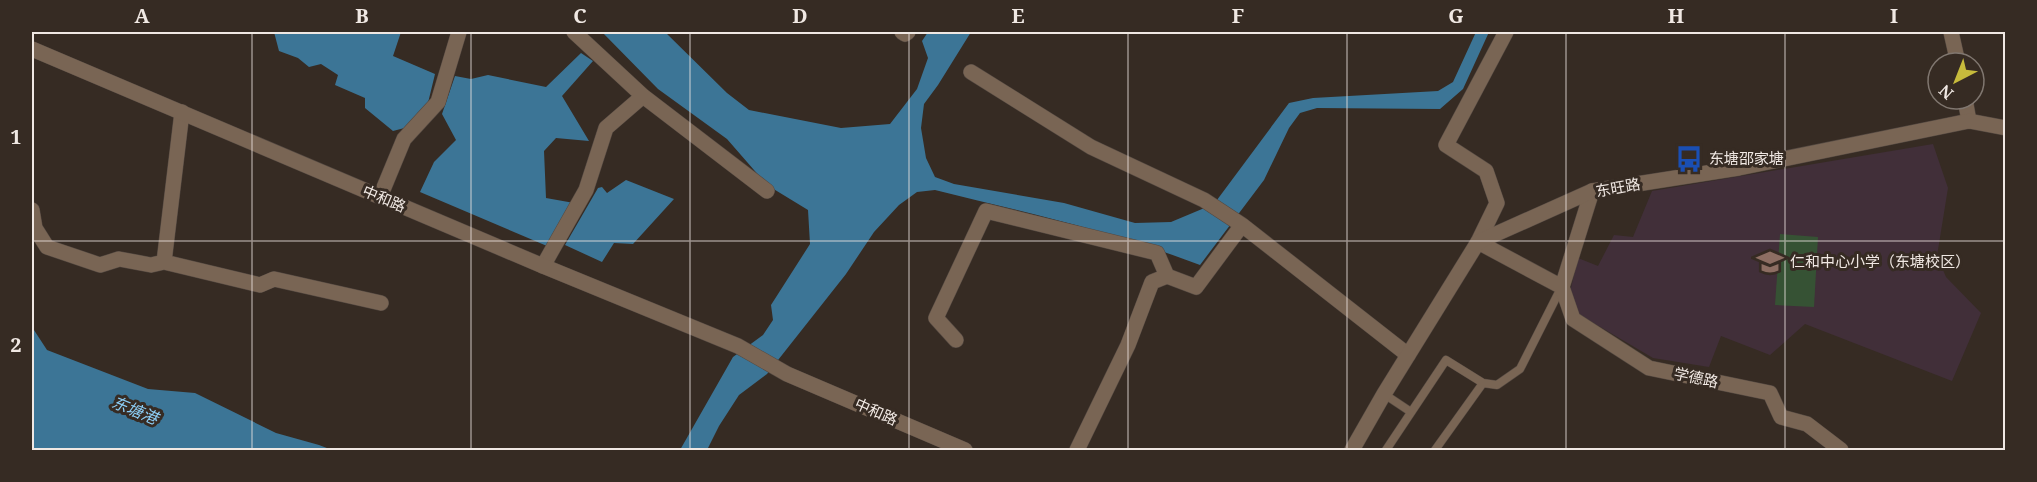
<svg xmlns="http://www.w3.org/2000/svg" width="2037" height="482" font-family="'Noto Serif','Noto Sans SC',serif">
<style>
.education{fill:#412f39}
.green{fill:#365234}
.water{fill:#3c7596}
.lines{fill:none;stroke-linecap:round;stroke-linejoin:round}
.service-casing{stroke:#544942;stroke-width:9}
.minor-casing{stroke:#544942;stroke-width:16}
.tertiary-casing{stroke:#544942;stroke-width:16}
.service{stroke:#796554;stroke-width:8}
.minor{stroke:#796554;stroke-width:15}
.tertiary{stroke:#796554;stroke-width:15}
.grid{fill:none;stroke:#f0e8e3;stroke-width:1.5;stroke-opacity:0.55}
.labels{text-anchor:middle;stroke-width:6;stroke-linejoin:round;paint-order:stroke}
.poi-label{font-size:15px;fill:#f0e8e3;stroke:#362b23;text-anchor:start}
.street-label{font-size:15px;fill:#f0e8e3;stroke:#362b23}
.water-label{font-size:16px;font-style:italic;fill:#8ccef6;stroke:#362b23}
.neatline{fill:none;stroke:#f0e8e3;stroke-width:2}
.grid-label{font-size:20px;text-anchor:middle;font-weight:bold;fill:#f0e8e3}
</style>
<rect width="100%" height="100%" fill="#362b23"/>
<path class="education" d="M 1933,144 L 1948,188 L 1937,256 L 1946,277 L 1981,313 L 1952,381 L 1805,324 L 1770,355 L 1721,336 L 1709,367 L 1653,358 L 1575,312 L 1569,296 L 1578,258 L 1598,266 L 1614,235 L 1633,237 L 1652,191 Z"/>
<path class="green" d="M 1780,234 L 1818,237 L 1814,307 L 1775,305 Z"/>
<path class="water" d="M 274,32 L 401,32 L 393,56 L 435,74 L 427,107 L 412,126 L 393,131 L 365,108 L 365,98 L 335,85 L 338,75 L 321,64 L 309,67 L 298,58 L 279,51 Z
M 602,32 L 665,32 L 727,93 L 749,110 L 841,128 L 890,124 L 917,89 L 928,58 L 922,41 L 928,32 L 971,32 L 938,85 L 924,104 L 921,128 L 926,158 L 935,177 L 954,184 L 1064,203 L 1135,223 L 1171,222 L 1214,204 L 1289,103 L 1313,98 L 1438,91 L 1453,82 L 1476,32 L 1489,32 L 1463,89 L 1440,109 L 1317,108 L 1300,113 L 1289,128 L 1264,180 L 1200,265 C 1114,232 1024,212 935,190 L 917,192 L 899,205 L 874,232 L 846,274 L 767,374 L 739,395 L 719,426 L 707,450 L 680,450 L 733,357 L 763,335 L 773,320 L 771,305 L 810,244 L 808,210 L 767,185 L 727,139 L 658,89 Z
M 581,53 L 593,61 L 562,96 L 589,141 L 556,138 L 544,151 L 546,198 L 574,203 L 547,246 L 420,192 L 434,162 L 456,140 L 442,114 L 455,76 L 471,79 L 488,75 L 546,87 Z
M 626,180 L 674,199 L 633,244 L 614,243 L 602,262 L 565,245 L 598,188 L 602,187 L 607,193 Z
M 32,327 L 47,350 L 148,389 L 195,393 L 276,433 L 319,445 L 332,450 L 32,450 Z"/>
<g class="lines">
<defs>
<path id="service" d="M 1384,394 L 1411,412
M 1386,450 L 1446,360 L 1483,383 L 1497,385 L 1520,369 L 1561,288
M 1435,450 L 1483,383"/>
<path id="minor" d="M 574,32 L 643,96 L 767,191
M 902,32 L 905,34 L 908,32
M 1506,32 L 1446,145 L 1486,171 L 1497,203 L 1478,242 L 1562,287
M 1951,32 L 1958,63
M 971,72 L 1091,147 L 1204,200 L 1242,225 L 1408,355
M 1965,99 L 1969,121
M 1592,191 L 1562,287 L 1573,319 L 1649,368 L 1770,393 L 1781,417 L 1807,424 L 1841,450
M 380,197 L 404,139 L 438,102 L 459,32
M 32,210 L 35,228 L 47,247 L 100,265 L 119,259 L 151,265 L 164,262 L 260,285 L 274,279 L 381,303
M 164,262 L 182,112
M 543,266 L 586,190 L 606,128 L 643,96
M 956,340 L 936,318 L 986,211 L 1157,253 L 1167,276 L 1196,287 L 1242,225
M 1077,450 L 1128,345 L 1152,282 L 1167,276"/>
<path id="tertiary" d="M 32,49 L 543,266 L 738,346 L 787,374 L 965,450
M 1352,450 L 1384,394 L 1478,242 L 1592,191 L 1739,168 L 1969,121 L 2006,128"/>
</defs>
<use href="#service" class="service-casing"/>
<use href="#minor" class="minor-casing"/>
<use href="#tertiary" class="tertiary-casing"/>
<use href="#service" class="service"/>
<use href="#minor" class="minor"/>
<use href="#tertiary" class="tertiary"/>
</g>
<path class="grid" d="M 252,32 L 252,450M 471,32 L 471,450M 690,32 L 690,450M 909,32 L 909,450M 1128,32 L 1128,450M 1347,32 L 1347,450M 1566,32 L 1566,450M 1785,32 L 1785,450M 32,241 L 2006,241"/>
<defs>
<symbol id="bus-bare" viewBox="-9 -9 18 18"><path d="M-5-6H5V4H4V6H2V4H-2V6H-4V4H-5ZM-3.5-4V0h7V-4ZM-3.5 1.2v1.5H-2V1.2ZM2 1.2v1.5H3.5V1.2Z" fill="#1a4fb4" stroke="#362b23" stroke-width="2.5" paint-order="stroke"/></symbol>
<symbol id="school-bare" viewBox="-9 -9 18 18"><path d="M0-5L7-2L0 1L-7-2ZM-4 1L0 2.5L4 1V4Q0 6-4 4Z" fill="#8d6e63" stroke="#362b23" stroke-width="2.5" paint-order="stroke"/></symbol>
</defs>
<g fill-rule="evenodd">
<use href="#bus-bare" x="1670" y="140" width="38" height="38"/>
<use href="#school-bare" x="1751" y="243" width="38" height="38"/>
</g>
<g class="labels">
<g class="poi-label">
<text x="1709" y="164">东塘邵家塘</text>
<text x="1790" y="267">仁和中心小学（东塘校区）</text>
</g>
<g class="street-label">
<text transform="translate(1618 188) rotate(-10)" y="5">东旺路</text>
<text transform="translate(384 199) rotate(23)" y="5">中和路</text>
<text transform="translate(1696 378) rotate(12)" y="5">学德路</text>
<text transform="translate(876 412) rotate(24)" y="5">中和路</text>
</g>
<g class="water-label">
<text transform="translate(135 410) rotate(22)" y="6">东塘港</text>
</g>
</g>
<rect width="2037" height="482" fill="none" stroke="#362b23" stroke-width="66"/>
<g transform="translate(1956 81) rotate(222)"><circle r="28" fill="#362b23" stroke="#807770" stroke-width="1.5"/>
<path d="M0-4.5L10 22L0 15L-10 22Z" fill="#c7bb3c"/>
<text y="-9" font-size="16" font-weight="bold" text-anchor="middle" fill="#f0e8e3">N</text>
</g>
<rect x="33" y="33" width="1971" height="416" class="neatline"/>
<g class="grid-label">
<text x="142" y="23">A</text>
<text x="362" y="23">B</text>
<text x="580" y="23">C</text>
<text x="800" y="23">D</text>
<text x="1018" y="23">E</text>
<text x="1238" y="23">F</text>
<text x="1456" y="23">G</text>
<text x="1676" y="23">H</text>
<text x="1894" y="23">I</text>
<text x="16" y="144">1</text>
<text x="16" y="352">2</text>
</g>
</svg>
